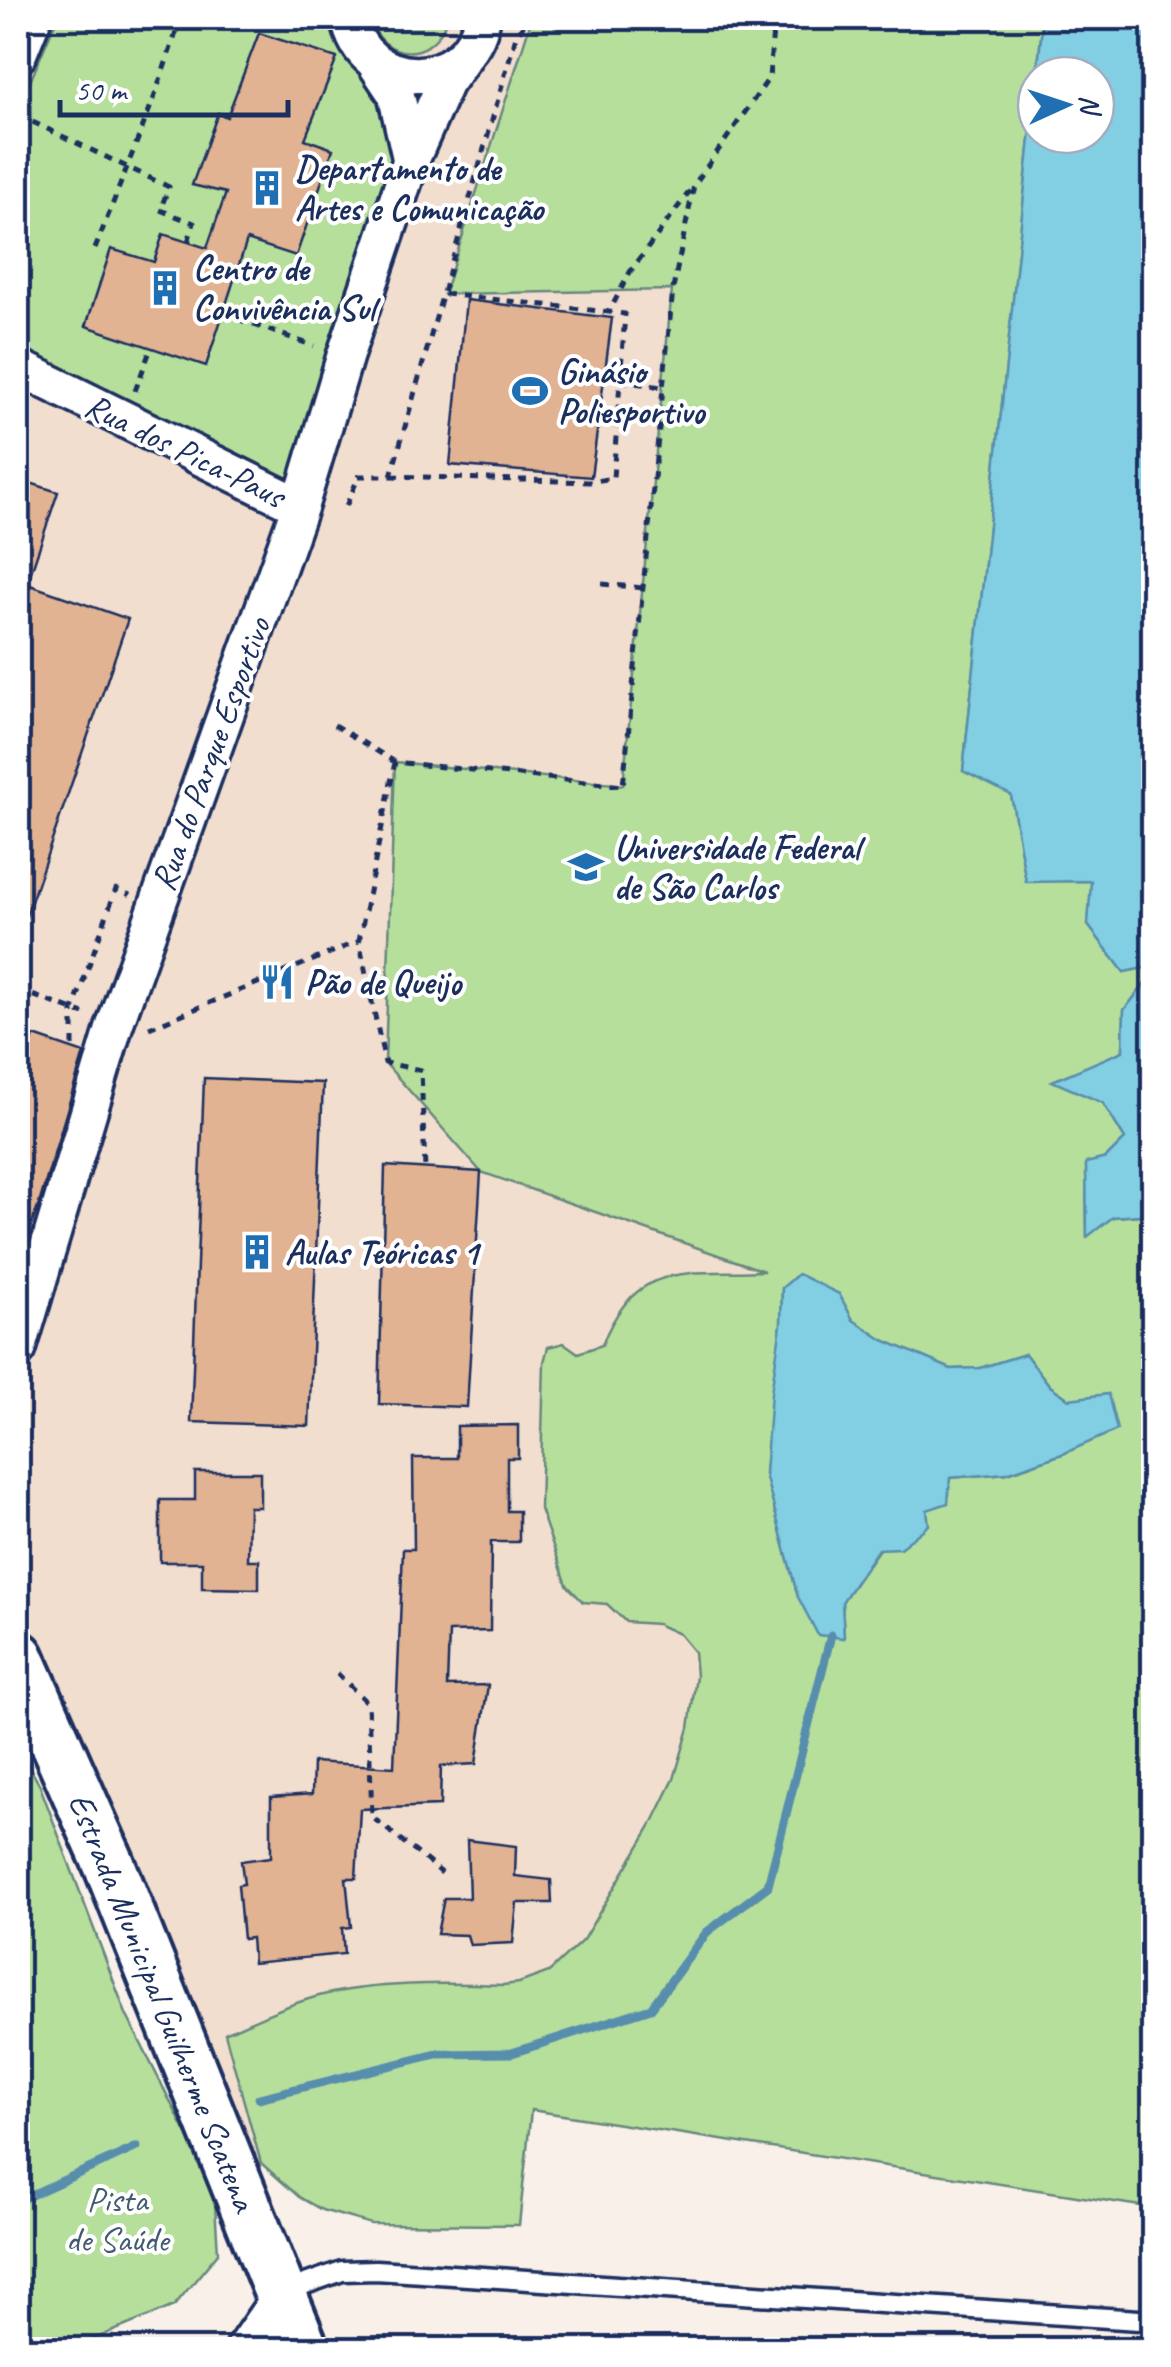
<svg xmlns="http://www.w3.org/2000/svg" width="1171" height="2367" font-family="Caveat,sans-serif">
<style>
.built{fill:#f2decf;fill-rule:evenodd}
.green{fill:#b6df9c;stroke:#68877d;stroke-width:2.5;fill-rule:evenodd}
.water{fill:#82cee2;stroke:#598ead;stroke-width:2.5}
.lines{fill:none;stroke-linecap:round;stroke-linejoin:round}
.stream{stroke:#598ead;stroke-width:9}
.building{fill:#e2b393;stroke:#1b2f5e;stroke-width:2.5}
.service-casing{stroke:#1b2f5e;stroke-width:25}
.minor-casing{stroke:#1b2f5e;stroke-width:42}
.secondary-casing{stroke:#1b2f5e;stroke-width:58}
.path{stroke:#1b2f5e;stroke-width:5;stroke-dasharray:8 8;stroke-linecap:butt}
.service{stroke:#fff;stroke-width:18}
.minor{stroke:#fff;stroke-width:35}
.secondary{stroke:#fff;stroke-width:50}
.labels{text-anchor:middle;stroke-width:8;stroke-linejoin:round;paint-order:stroke}
.poi-label{font-size:35px;font-weight:bold;fill:#1b2f5e;stroke:#fff;text-anchor:start}
.street-label{font-size:35px;fill:#1b2f5e;stroke:#fff}
.park-label{font-size:35px;fill:#425b6e;stroke:#fff}
</style>
<rect width="100%" height="100%" fill="#f9f0e9"/>
<filter id="ink" filterUnits="userSpaceOnUse"><feTurbulence type="fractalNoise" baseFrequency=".01" numOctaves="2"/><feDisplacementMap in="SourceGraphic" scale="20" xChannelSelector="R" yChannelSelector="G"/><feConvolveMatrix kernelMatrix="1 2 1 2 8 2 1 2 1" color-interpolation-filters="sRGB"/></filter>
<g filter="url(#ink)">
<path class="built" d="M 18,18 L 1153,18 L 1153,2208 L 531,2110 L 519,2225 L 397,2225 L 346,2218 L 299,2197 L 261,2163 L 210,2054 L 18,1599 ZM 1036,75 L 1096,75 L 1096,135 L 1036,135 Z"/>
<path class="green" d="M 57,18 L 321,18 L 342,26 L 407,148 L 294,496 L 18,346 L 18,110 Z
M 369,18 L 447,18 C 434,63 383,62 369,18 Z
M 532,18 L 1043,18 L 963,771 L 1011,794 L 1026,881 L 1092,881 L 1088,925 L 1124,972 L 1153,966 L 1153,974 L 1124,1010 L 1123,1051 L 1093,1065 L 1103,1103 L 1125,1139 L 1106,1158 L 1086,1164 L 1087,1235 L 1113,1217 L 1153,1214 L 1153,2208 L 531,2110 L 519,2225 L 371,2224 L 322,2210 L 299,2197 L 261,2163 L 225,2033 C 256,2019 286,2005 319,1996 C 373,1982 447,1983 503,1985 L 519,1983 L 549,1972 L 583,1940 L 651,1826 L 674,1779 L 689,1728 L 696,1676 L 694,1652 L 679,1634 L 657,1624 L 626,1622 L 607,1604 L 583,1602 L 567,1585 L 540,1509 L 544,1362 L 548,1347 L 564,1343 L 578,1353 L 602,1345 C 635,1258 690,1275 764,1271 L 481,1172 L 385,1063 L 395,762 L 623,785 L 672,290 L 444,294 ZM 797,1275 L 839,1294 L 853,1320 L 883,1340 L 951,1369 L 980,1368 L 1025,1354 L 1050,1386 L 1069,1399 L 1065,1453 L 1008,1473 L 949,1478 L 927,1510 L 879,1549 L 842,1602 L 844,1637 L 831,1635 L 798,1597 L 765,1474 L 781,1325 L 782,1288 Z
M 18,1746 L 40,1786 L 126,2014 L 214,2188 L 218,2253 L 174,2306 L 70,2349 L 18,2349 Z"/>
<path class="water" d="M 1043,18 L 1153,18 L 1154,966 L 1124,972 L 1088,925 L 1091,881 L 1026,882 L 1011,795 L 963,771 L 1036,82 L 1036,135 L 1096,135 L 1096,75 L 1037,75 Z
M 1153,974 L 1153,1214 L 1113,1217 L 1087,1237 L 1086,1163 L 1106,1158 L 1125,1139 L 1103,1103 L 1052,1081 L 1123,1051 L 1124,1010 Z
M 798,1274 L 839,1294 L 853,1320 L 883,1340 L 951,1369 L 980,1368 L 1025,1354 L 1050,1386 L 1069,1399 L 1108,1394 L 1117,1430 L 1065,1453 L 1007,1473 L 950,1478 L 948,1503 L 927,1510 L 929,1525 L 900,1548 L 878,1549 L 842,1602 L 844,1638 L 818,1635 L 798,1597 L 765,1474 L 771,1393 L 781,1325 L 782,1288 Z"/>
<g class="lines">
<path class="stream" d="M 259,2098 L 437,2054 L 512,2053 L 651,2008 L 707,1932 L 768,1886 L 831,1635
M 18,2201 L 137,2147"/>
</g>
<path class="building" d="M 259,33 L 337,58 L 305,139 L 333,149 L 296,256 L 247,240 L 206,366 L 86,326 L 111,249 L 154,262 L 163,234 L 207,248 L 226,193 L 192,185 L 218,113 L 227,117 Z
M 466,300 L 612,318 L 591,477 L 450,465 Z
M 18,479 L 58,492 L 27,584 L 128,619 L 22,928 L 18,927 Z
M 34,1036 L 84,1053 L 39,1204 L 20,1255 L 18,1080 Z
M 204,1078 L 323,1083 L 309,1426 L 191,1422 Z
M 385,1166 L 481,1172 L 467,1407 L 379,1404 Z
M 518,1425 L 518,1458 L 507,1458 L 507,1511 L 519,1511 L 519,1542 L 491,1542 L 490,1631 L 449,1632 L 447,1686 L 488,1685 L 476,1764 L 441,1766 L 440,1806 L 360,1809 L 356,1878 L 346,1878 L 351,1927 L 342,1928 L 344,1954 L 253,1963 L 251,1938 L 243,1939 L 238,1885 L 244,1884 L 241,1861 L 271,1857 L 271,1797 L 312,1794 L 313,1762 L 394,1767 L 403,1549 L 414,1549 L 413,1458 L 457,1458 L 457,1426 Z
M 195,1472 L 260,1472 L 260,1507 L 249,1507 L 248,1560 L 259,1560 L 259,1589 L 202,1588 L 202,1562 L 160,1562 L 160,1500 L 195,1500 Z
M 467,1840 L 516,1846 L 515,1876 L 551,1880 L 552,1903 L 517,1903 L 513,1943 L 470,1945 L 467,1935 L 437,1934 L 444,1898 L 469,1898 Z"/>
<g class="lines">
<defs>
<path id="service" d="M 283,2292 L 342,2271 L 376,2270 L 1154,2321"/>
<path id="minor" d="M 349,18 C 363,94 469,93 482,18
M 18,55 L 33,18
M 374,61 L 396,94 L 411,160
M 18,367 L 300,506
M 18,1349 L 115,1024 L 300,506 L 345,356 L 411,160 L 445,83 L 465,55
M 243,2350 L 283,2292"/>
<path id="secondary" d="M 18,1657 L 109,1864 L 303,2350"/>
</defs>
<use href="#service" class="service-casing"/>
<use href="#minor" class="minor-casing"/>
<use href="#secondary" class="secondary-casing"/>
<path class="path" d="M 18,115 L 169,187 L 160,210 L 194,223 L 188,242
M 95,249 L 154,98 L 181,18
M 444,294 L 609,312 L 630,272 L 692,188
M 223,314 L 314,346
M 620,381 L 662,387
M 135,391 L 151,348
M 391,476 L 589,482 L 613,478 L 625,314 L 609,312
M 346,506 L 359,476 L 391,476 L 516,36 L 528,18
M 602,584 L 643,588
M 334,725 L 395,762 L 623,786 L 673,289 L 694,185 L 769,78 L 774,18
M 395,762 L 359,941 L 385,1063 L 421,1070 L 425,1169
M 18,990 L 84,1014
M 149,1028 L 359,941
M 73,1046 L 73,1010 L 116,889 L 130,895
M 337,1673 L 368,1704 L 372,1817 L 442,1873"/>
<use href="#service" class="service"/>
<use href="#minor" class="minor"/>
<use href="#secondary" class="secondary"/>
</g>
</g>
<defs>
<symbol id="building-bare" viewBox="-9 -9 18 18"><path d="M-4-6H4V6H1V3H-1V6H-4ZM-2.5-4.3h1.7v1.8h-1.7ZM.8-4.3h1.7v1.8H.8ZM-2.5-1h1.7V.8h-1.7ZM.8-1h1.7V.8H.8Z" fill="#1f6fb2" stroke="#fff" stroke-width="2.5" paint-order="stroke"/></symbol>
<symbol id="stadium-bare" viewBox="-9 -9 18 18"><path d="M0-5a6.5 5 0 1 0 0 10a6.5 5 0 1 0 0-10ZM-3.5-1.8h7v3.6h-7Z" fill="#1f6fb2" stroke="#fff" stroke-width="2.5" paint-order="stroke"/></symbol>
<symbol id="university-bare" viewBox="-9 -9 18 18"><path d="M0-5L7-2L0 1L-7-2ZM-4 1L0 2.5L4 1V4Q0 6-4 4Z" fill="#1f6fb2" stroke="#fff" stroke-width="2.5" paint-order="stroke"/></symbol>
<symbol id="restaurant-bare" viewBox="-9 -9 18 18"><path d="M-5-6h1v4h1v-4h1v4h1v-4h1v5L-1.5 .5V6h-2V.5L-5-1ZM5-6V6H3V1.5H1.5Q1.5-4 5-6Z" fill="#1f6fb2" stroke="#fff" stroke-width="2.5" paint-order="stroke"/></symbol>
</defs>
<g fill-rule="evenodd">
<use href="#building-bare" x="242" y="163" width="50" height="50"/>
<use href="#building-bare" x="140" y="263" width="50" height="50"/>
<use href="#stadium-bare" x="505" y="366" width="50" height="50"/>
<use href="#university-bare" x="561" y="842" width="50" height="50"/>
<use href="#restaurant-bare" x="252" y="957" width="50" height="50"/>
<use href="#building-bare" x="232" y="1227" width="50" height="50"/>
</g>
<g class="labels">
<g class="poi-label">
<text x="295" y="180">Departamento de<tspan x="295" dy="40">Artes e Comunicação</tspan></text>
<text x="193" y="280">Centro de<tspan x="193" dy="40">Convivência Sul</tspan></text>
<text x="558" y="383">Ginásio<tspan x="558" dy="40">Poliesportivo</tspan></text>
<text x="614" y="859">Universidade Federal<tspan x="614" dy="40">de São Carlos</tspan></text>
<text x="305" y="994">Pão de Queijo</text>
<text x="285" y="1264">Aulas Teóricas 1</text>
</g>
<g class="street-label">
<text transform="translate(185 450) rotate(26)" y="12">Rua dos Pica-Paus</text>
<text transform="translate(210 754) rotate(-70)" y="12">Rua do Parque Esportivo</text>
<text transform="translate(163 2002) rotate(68)" y="12">Estrada Municipal Guilherme Scatena</text>
</g>
<g class="park-label">
<text x="117" y="2211">Pista<tspan x="117" dy="40">de Saúde</tspan></text>
</g>
</g>
<rect width="1171" height="2367" fill="none" stroke="#fff" stroke-width="60"/>
<rect x="30" y="30" width="1111" height="2307" fill="none" stroke="#1b2f5e" stroke-width="4" filter="url(#ink)"/>
<g transform="translate(1066 105) rotate(87)"><circle r="48" fill="#ffffff" stroke="#a4acbf" stroke-width="2.5"/>
<path d="M0-8L18 38L0 25L-18 38Z" fill="#1f6fb2"/>
<text y="-15" font-size="28" font-weight="bold" text-anchor="middle" fill="#1b2f5e">N</text>
</g>
<path d="M60 100v15h228v-15" fill="none" stroke="#1b2f5e" stroke-width="5"/>
<text x="75" y="100" font-size="30" fill="#1b2f5e" stroke="#ffffff" stroke-width="8" paint-order="stroke">50 m</text>
</svg>
